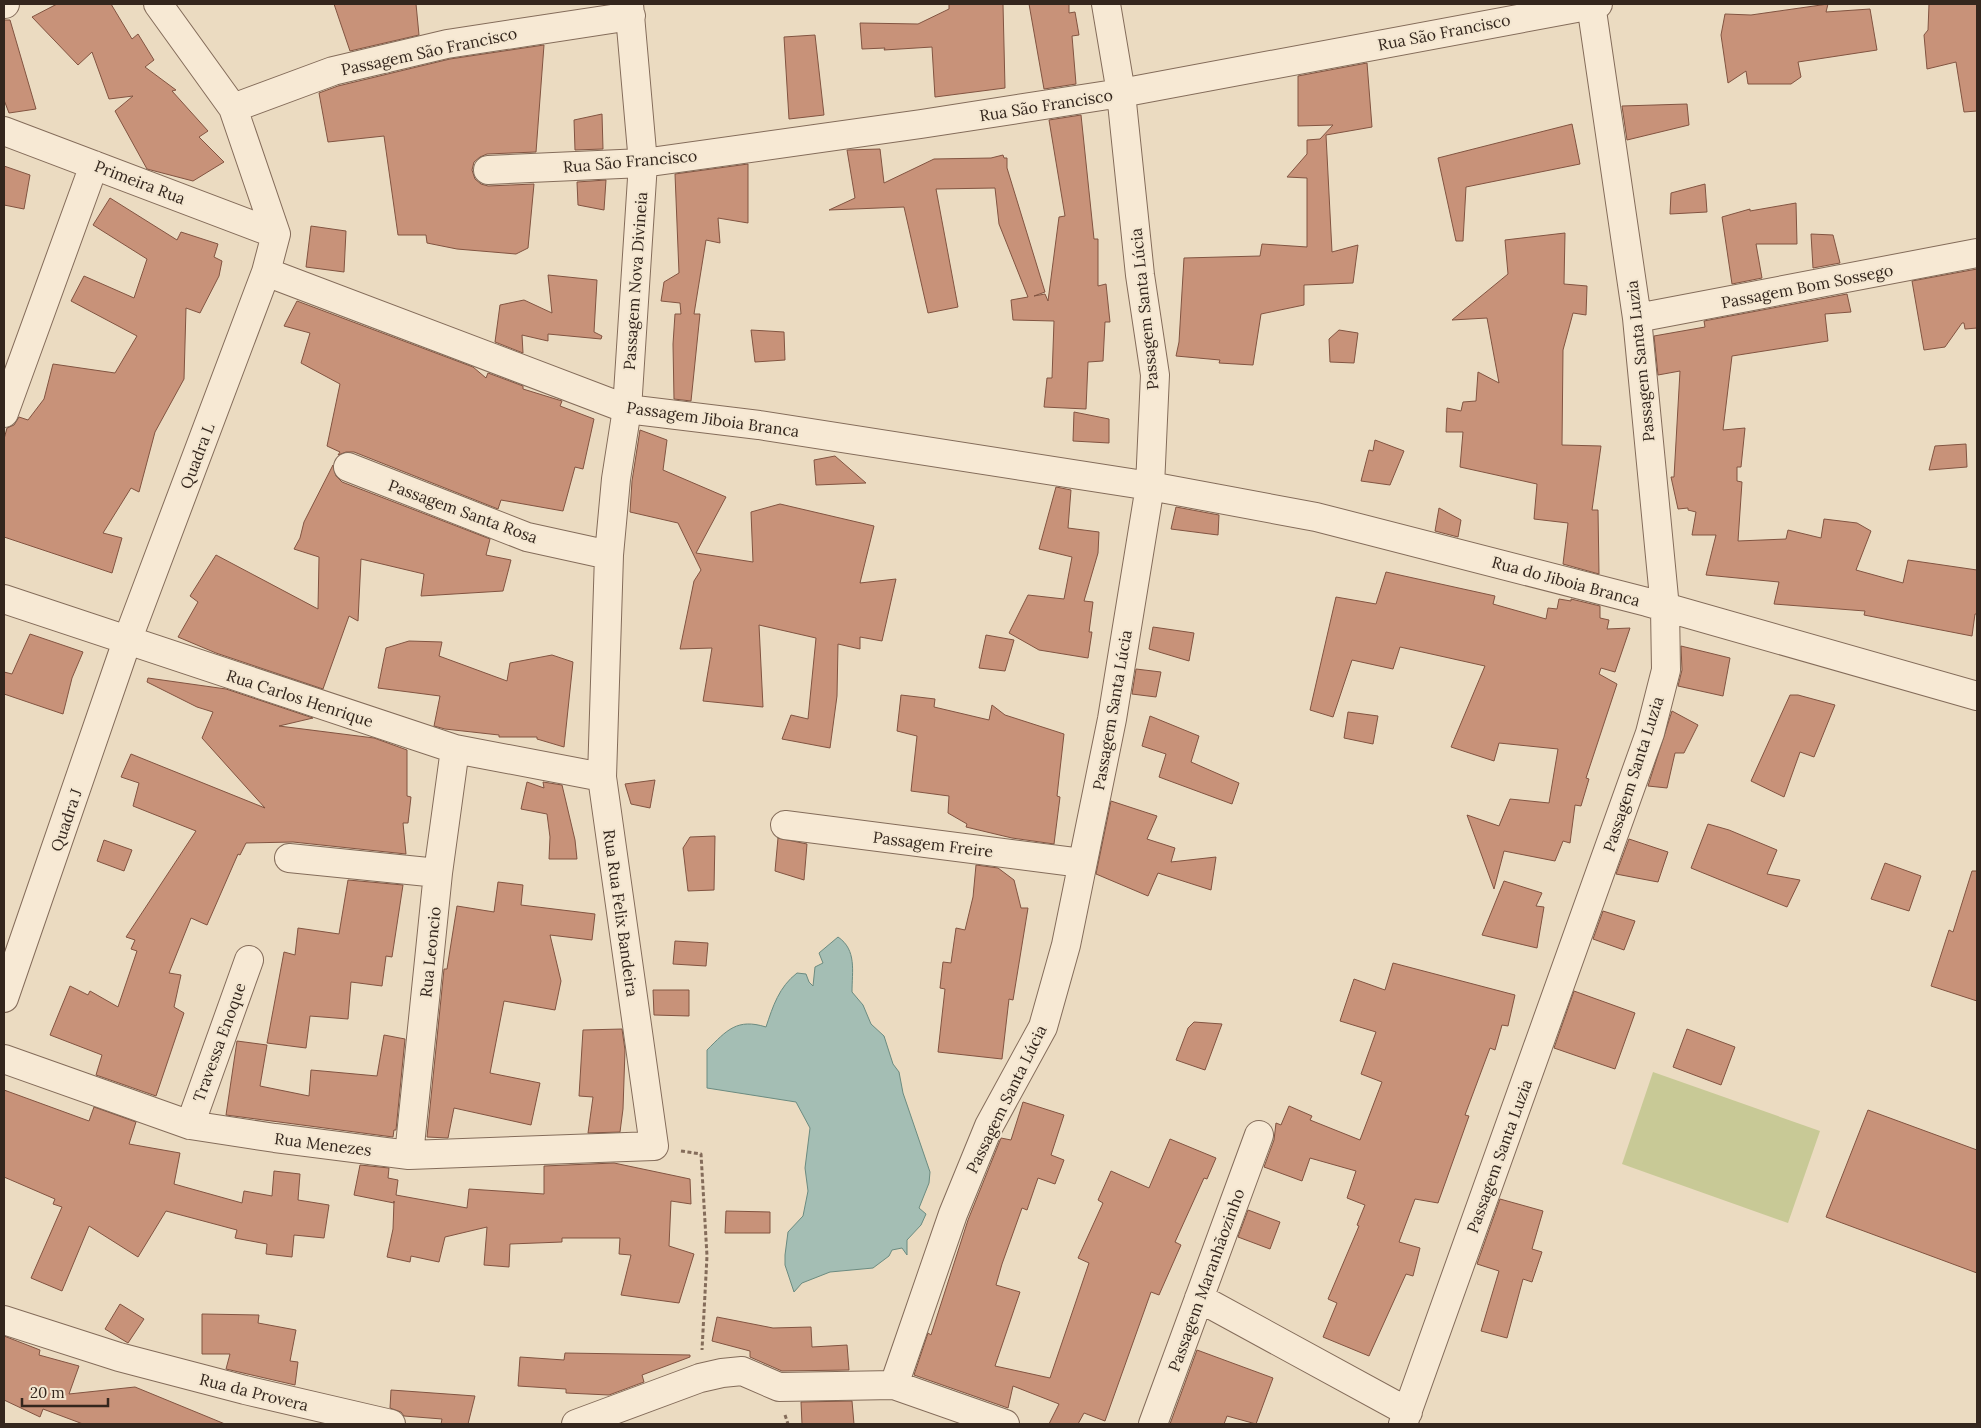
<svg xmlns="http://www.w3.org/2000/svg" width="1981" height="1428" font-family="Lora,serif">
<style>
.green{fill:#c8c996}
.water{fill:#a4beb4;stroke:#6b8b80}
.building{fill:#c89279;stroke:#825441}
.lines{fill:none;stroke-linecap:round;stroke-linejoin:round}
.minor-casing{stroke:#846c5a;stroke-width:30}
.path{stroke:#846c5a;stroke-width:3;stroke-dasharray:4 2.5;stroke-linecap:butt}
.minor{stroke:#f7e9d4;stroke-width:28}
.labels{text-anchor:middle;stroke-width:4;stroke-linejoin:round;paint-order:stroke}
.street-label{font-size:16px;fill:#34261d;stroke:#f3e6d0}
</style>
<rect width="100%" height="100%" fill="#ebdbc1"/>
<path class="green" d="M 1653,1072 L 1820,1131 L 1788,1223 L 1622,1164 Z"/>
<path class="water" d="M 838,937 C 857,950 852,971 852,992 L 863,1005 L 871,1024 L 884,1036 L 893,1064 L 899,1072 L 903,1093 L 930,1172 L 929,1183 L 919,1208 L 926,1214 L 921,1225 L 907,1240 L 907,1255 L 902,1248 L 892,1250 L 889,1256 L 873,1268 L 830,1272 L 802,1283 L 794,1292 L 785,1265 L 785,1255 L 788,1232 L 803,1216 L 808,1191 L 805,1168 L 810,1128 L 796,1102 L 707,1088 L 707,1050 C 727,1030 737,1018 766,1027 C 773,1006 779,987 797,973 L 806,974 L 809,982 L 813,986 L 815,967 L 823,963 L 819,953 Z"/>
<path class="building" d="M 57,4 L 111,4 L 132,39 L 138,34 L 154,60 L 145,67 L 176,90 L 172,91 L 208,131 L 199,137 L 224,162 L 193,181 L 147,169 L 115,111 L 133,96 L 109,99 L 92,52 L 78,65 L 32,17 Z
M 334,4 L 416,4 L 419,35 L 350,51 Z
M 949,4 L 1003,4 L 1005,88 L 935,97 L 932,47 L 884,50 L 885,48 L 862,49 L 860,23 L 918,24 L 949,9 Z
M 1029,4 L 1069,4 L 1069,13 L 1075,12 L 1079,35 L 1072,36 L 1076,84 L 1044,89 Z
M 1828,4 L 1826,12 L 1870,9 L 1877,50 L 1798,62 L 1801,77 L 1791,84 L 1748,84 L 1746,71 L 1728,83 L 1721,35 L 1725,14 L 1751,15 Z
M 1929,4 L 1977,4 L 1977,111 L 1964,112 L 1956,62 L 1927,69 L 1924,35 L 1928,30 Z
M 4,20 L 10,20 L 36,109 L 9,113 L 4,100 Z
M 815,35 L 824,115 L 789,119 L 784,37 Z
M 544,45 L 536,152 L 487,154 L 480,157 L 474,162 L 472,170 L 475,179 L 481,184 L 488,186 L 534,184 L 528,248 L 516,254 L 457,249 L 427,243 L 426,235 L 398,235 L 384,136 L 328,142 L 319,93 L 338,86 L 450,59 Z
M 1367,63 L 1372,127 L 1326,135 L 1332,252 L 1358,245 L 1353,283 L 1304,285 L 1304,305 L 1261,314 L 1253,365 L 1219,363 L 1220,360 L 1176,356 L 1179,342 L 1184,258 L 1260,256 L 1262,244 L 1307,247 L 1307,178 L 1287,177 L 1307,154 L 1307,140 L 1320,139 L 1333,125 L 1298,126 L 1298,76 Z
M 1687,104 L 1689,125 L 1627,140 L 1622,106 Z
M 602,114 L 603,149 L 575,150 L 574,120 Z
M 1081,115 L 1094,239 L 1098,239 L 1098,286 L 1106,284 L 1110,322 L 1105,322 L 1103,361 L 1088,362 L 1086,409 L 1044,407 L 1047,378 L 1052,378 L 1054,321 L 1013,320 L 1011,300 L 1028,297 L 999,224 L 995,188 L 936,189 L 958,307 L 928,313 L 904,207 L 829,210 L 855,198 L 847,150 L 880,149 L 884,183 L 934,159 L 991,158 L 1003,155 L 1004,158 L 1007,158 L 1007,168 L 1045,292 L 1034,296 L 1045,294 L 1048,301 L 1059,217 L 1065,216 L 1049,120 Z
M 1572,124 L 1580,164 L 1466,187 L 1463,241 L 1456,241 L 1438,158 Z
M 748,164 L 748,223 L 718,218 L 720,243 L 706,240 L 694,314 L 700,314 L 691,401 L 674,399 L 673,344 L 675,314 L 681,314 L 680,303 L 661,301 L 664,282 L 679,273 L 675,174 Z
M 4,166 L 30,175 L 24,209 L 4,205 Z
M 606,180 L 604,210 L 578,205 L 577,182 Z
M 1705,184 L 1707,212 L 1670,214 L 1671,193 Z
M 110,198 L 177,240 L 181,232 L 218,244 L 214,257 L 222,261 L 219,276 L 200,313 L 186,308 L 184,379 L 155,432 L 139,492 L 131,488 L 103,533 L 122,538 L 112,573 L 4,537 L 4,439 L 7,428 L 14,425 L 19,417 L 28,420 L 44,399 L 53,364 L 115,373 L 137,336 L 71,301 L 84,276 L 134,298 L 147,259 L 93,225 Z
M 1796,203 L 1797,244 L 1756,244 L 1762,278 L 1732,284 L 1722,217 L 1750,209 L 1750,211 Z
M 311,226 L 346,231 L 344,272 L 306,267 Z
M 1565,233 L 1564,284 L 1587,286 L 1586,315 L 1573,313 L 1563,350 L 1562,445 L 1601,446 L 1592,510 L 1598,510 L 1599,574 L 1563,564 L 1568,523 L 1534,519 L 1537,484 L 1460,467 L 1463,432 L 1446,432 L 1447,408 L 1461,411 L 1463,402 L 1476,401 L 1478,372 L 1499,383 L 1487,318 L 1452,320 L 1508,274 L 1505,240 Z
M 1811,234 L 1833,235 L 1840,263 L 1813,268 Z
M 1977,269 L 1977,328 L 1965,329 L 1964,323 L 1962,323 L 1945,347 L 1924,350 L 1912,281 Z
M 548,275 L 597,280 L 594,332 L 602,336 L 601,339 L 548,334 L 548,341 L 522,335 L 523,353 L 495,342 L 500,305 L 524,300 L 552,313 Z
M 1847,294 L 1851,312 L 1825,314 L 1828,341 L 1732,356 L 1723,430 L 1745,428 L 1741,467 L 1737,467 L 1737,481 L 1742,482 L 1738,541 L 1786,539 L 1788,530 L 1821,538 L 1824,519 L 1857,523 L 1871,531 L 1856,570 L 1903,583 L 1908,560 L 1977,570 L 1977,614 L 1975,614 L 1972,636 L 1864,615 L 1865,611 L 1774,604 L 1779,582 L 1706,575 L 1716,535 L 1692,535 L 1696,512 L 1688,510 L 1688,508 L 1678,509 L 1671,477 L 1674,477 L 1680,371 L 1658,375 L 1654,336 L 1705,327 L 1704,321 Z
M 297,301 L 473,367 L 486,378 L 488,373 L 523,386 L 523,389 L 562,401 L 560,406 L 594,419 L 583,469 L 575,467 L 563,511 L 501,500 L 498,509 L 354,452 L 346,452 L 338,455 L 340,452 L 327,446 L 340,384 L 301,363 L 310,333 L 284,326 Z
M 751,330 L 784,332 L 785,360 L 755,362 Z
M 1339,330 L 1358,333 L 1354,363 L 1330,362 L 1329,339 Z
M 1074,412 L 1109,419 L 1109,443 L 1073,441 Z
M 640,430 L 667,440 L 663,470 L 726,497 L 696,553 L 753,562 L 751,512 L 780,504 L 874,526 L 860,583 L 896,579 L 882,641 L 860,637 L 860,649 L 838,644 L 837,696 L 830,748 L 782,739 L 791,715 L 808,719 L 816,638 L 759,625 L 763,707 L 703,701 L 712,648 L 680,649 L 694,581 L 701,570 L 678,523 L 630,512 L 632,481 Z
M 1375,440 L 1404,451 L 1390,485 L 1361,481 L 1369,450 L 1373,451 Z
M 1966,444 L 1967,467 L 1929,470 L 1935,446 Z
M 835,456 L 866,483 L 816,485 L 814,460 Z
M 333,465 L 336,476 L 342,482 L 490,539 L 486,555 L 511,560 L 503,591 L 421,596 L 424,574 L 361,559 L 358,621 L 349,616 L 323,689 L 216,653 L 178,637 L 198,602 L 190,596 L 216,555 L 318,609 L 319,557 L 294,549 L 300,538 L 304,522 Z
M 1056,487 L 1071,490 L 1068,528 L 1099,532 L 1098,553 L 1084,601 L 1093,602 L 1089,632 L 1092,632 L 1088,658 L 1039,650 L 1009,633 L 1028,595 L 1064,599 L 1072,557 L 1039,549 Z
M 1176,507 L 1219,515 L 1218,535 L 1171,529 Z
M 1439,508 L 1461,520 L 1458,537 L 1435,531 Z
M 1386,572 L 1495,596 L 1493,604 L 1546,619 L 1548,608 L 1557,609 L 1559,599 L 1571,601 L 1571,599 L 1600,606 L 1600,618 L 1609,620 L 1607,629 L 1630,628 L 1615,672 L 1601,668 L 1599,674 L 1617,684 L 1586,778 L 1589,779 L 1581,806 L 1575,805 L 1570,843 L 1563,841 L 1555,861 L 1504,851 L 1494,889 L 1467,815 L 1499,826 L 1510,799 L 1549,803 L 1558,749 L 1499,743 L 1494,761 L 1451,747 L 1485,666 L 1400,647 L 1393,669 L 1352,660 L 1333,717 L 1310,710 L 1336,597 L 1376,604 Z
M 1153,627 L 1194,633 L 1189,661 L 1149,649 Z
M 30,634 L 83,652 L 72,678 L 63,714 L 4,694 L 4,672 L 12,674 Z
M 986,635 L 1014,640 L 1005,671 L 979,668 Z
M 409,641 L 442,642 L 439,656 L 507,681 L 510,663 L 552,655 L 573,662 L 564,747 L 537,739 L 537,737 L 499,737 L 499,735 L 445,729 L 434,726 L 440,696 L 378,688 L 386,648 Z
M 1681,646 L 1730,658 L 1723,696 L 1678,686 L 1682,670 Z
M 1136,669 L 1161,672 L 1156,697 L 1132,694 Z
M 148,678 L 226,689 L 313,718 L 279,726 L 374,738 L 407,750 L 407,796 L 411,797 L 408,823 L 403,823 L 406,854 L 293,842 L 246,843 L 240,855 L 238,854 L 207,925 L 191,918 L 169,973 L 181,975 L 174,1007 L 184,1013 L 156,1096 L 96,1075 L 102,1055 L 50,1035 L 70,986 L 88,995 L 90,991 L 118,1007 L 137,951 L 131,949 L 135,940 L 126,937 L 196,831 L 133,806 L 139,783 L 121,777 L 131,754 L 265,808 L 202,738 L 213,712 L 197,707 L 147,682 Z
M 901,695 L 935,699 L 934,707 L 989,720 L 992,705 L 1005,715 L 1064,734 L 1057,796 L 1060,797 L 1054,844 L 1012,838 L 966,827 L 967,824 L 948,813 L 949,796 L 911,791 L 917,736 L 897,731 Z
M 1790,695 L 1798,695 L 1835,705 L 1814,757 L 1800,752 L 1784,797 L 1751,781 Z
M 1672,711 L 1698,725 L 1684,753 L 1675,753 L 1667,788 L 1648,786 Z
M 1348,712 L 1378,716 L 1373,744 L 1344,738 Z
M 1150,716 L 1199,736 L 1191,762 L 1239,783 L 1232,804 L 1159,777 L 1166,754 L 1142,746 Z
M 655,780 L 650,808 L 631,804 L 625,784 Z
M 527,782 L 544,788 L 543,782 L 562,785 L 575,840 L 577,859 L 549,859 L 550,837 L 547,814 L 521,809 Z
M 1111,801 L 1157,816 L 1147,839 L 1175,848 L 1171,862 L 1216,857 L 1211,890 L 1158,873 L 1148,896 L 1096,874 Z
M 1708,824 L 1729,830 L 1777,850 L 1767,874 L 1800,880 L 1787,907 L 1691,868 Z
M 715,836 L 714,890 L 688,891 L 683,848 L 690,837 Z
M 778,838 L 807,844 L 804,880 L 775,871 Z
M 1629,839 L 1668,852 L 1658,882 L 1616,874 Z
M 104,840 L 132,850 L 124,871 L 97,861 Z
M 1885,863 L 1921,876 L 1909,911 L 1871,899 Z
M 976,865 L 998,868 L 1014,880 L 1021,908 L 1028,908 L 1013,1000 L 1009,999 L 1002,1059 L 938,1052 L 945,989 L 940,988 L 943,962 L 951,963 L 956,928 L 965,930 L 973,897 Z
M 1972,871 L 1977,871 L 1977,1001 L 1931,986 L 1949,930 L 1953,932 Z
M 348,880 L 403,885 L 392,957 L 386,956 L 382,986 L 351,982 L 348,1019 L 310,1016 L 306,1048 L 267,1043 L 284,952 L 295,955 L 298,928 L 339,934 Z
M 1504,881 L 1542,893 L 1536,906 L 1544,907 L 1537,948 L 1482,935 Z
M 498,882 L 523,885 L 521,905 L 595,914 L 592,940 L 550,935 L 561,981 L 555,1010 L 504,1001 L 490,1073 L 540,1083 L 531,1125 L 454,1108 L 448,1138 L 427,1137 L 444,969 L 447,969 L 457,906 L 494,912 Z
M 1603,911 L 1635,921 L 1624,950 L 1593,939 Z
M 675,941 L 708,943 L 706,966 L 673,964 Z
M 1393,963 L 1515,995 L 1508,1026 L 1502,1025 L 1495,1050 L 1490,1048 L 1465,1115 L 1469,1116 L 1438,1203 L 1415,1199 L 1399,1242 L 1420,1248 L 1413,1276 L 1406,1274 L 1369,1356 L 1323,1337 L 1337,1303 L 1328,1299 L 1359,1226 L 1357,1225 L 1365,1205 L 1347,1198 L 1356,1171 L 1310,1158 L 1302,1181 L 1264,1167 L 1274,1140 L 1276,1123 L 1281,1125 L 1289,1106 L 1312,1116 L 1310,1120 L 1360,1140 L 1382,1082 L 1361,1074 L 1376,1032 L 1340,1021 L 1354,979 L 1385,990 Z
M 653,990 L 689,990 L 689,1016 L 654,1015 Z
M 1574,991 L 1635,1013 L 1615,1069 L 1554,1048 Z
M 1194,1022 L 1222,1024 L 1205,1070 L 1176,1060 L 1188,1028 Z
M 622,1029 L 625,1050 L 623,1109 L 620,1132 L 588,1133 L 593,1097 L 579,1096 L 583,1030 Z
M 1687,1029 L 1735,1047 L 1721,1085 L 1673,1067 Z
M 384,1035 L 405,1039 L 396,1130 L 394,1130 L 393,1137 L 226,1115 L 237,1041 L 267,1045 L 260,1086 L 309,1096 L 311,1070 L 377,1076 Z
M 4,1090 L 89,1121 L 94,1107 L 136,1122 L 129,1144 L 180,1153 L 174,1184 L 242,1203 L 244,1191 L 272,1196 L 274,1171 L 300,1174 L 298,1200 L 329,1205 L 324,1238 L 294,1235 L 292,1257 L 266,1254 L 267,1244 L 235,1238 L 237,1230 L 166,1211 L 138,1257 L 89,1226 L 62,1291 L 31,1278 L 62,1207 L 53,1204 L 55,1199 L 4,1177 Z
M 1023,1102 L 1064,1115 L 1051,1155 L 1064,1160 L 1055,1184 L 1038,1178 L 1027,1210 L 1022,1208 L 1002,1264 L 996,1285 L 1020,1292 L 995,1366 L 1050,1378 L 1089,1263 L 1078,1258 L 1103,1203 L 1098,1200 L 1111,1171 L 1149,1188 L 1170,1139 L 1216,1158 L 1207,1179 L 1204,1178 L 1175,1242 L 1181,1245 L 1159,1295 L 1151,1292 L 1105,1421 L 1084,1413 L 1078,1424 L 1049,1424 L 1059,1404 L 1013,1386 L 1008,1408 L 914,1375 L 928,1333 L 931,1335 L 968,1220 L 1001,1138 L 1011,1140 Z
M 1868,1110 L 1977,1150 L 1977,1273 L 1826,1217 Z
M 614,1163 L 690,1179 L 691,1204 L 671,1201 L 669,1246 L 694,1254 L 679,1303 L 621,1295 L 631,1255 L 619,1254 L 620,1238 L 562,1238 L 562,1242 L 510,1244 L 509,1267 L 484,1265 L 487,1227 L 445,1237 L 439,1262 L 411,1256 L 410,1262 L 387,1257 L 393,1229 L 394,1201 L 394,1203 L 354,1195 L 360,1165 L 389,1168 L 388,1178 L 398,1180 L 396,1195 L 467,1208 L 469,1189 L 544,1194 L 544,1166 Z
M 1500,1199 L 1543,1211 L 1532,1249 L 1542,1252 L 1532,1282 L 1523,1279 L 1507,1338 L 1481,1331 L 1499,1271 L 1477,1264 Z
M 1248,1210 L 1280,1222 L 1270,1249 L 1238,1237 Z
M 726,1211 L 770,1212 L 770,1233 L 725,1233 Z
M 120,1304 L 144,1319 L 128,1343 L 105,1329 Z
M 202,1314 L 259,1315 L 258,1323 L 296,1330 L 290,1361 L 298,1362 L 295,1385 L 226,1369 L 230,1354 L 202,1354 Z
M 717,1317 L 773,1328 L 811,1327 L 812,1347 L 847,1345 L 849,1370 L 782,1371 L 750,1357 L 750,1351 L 712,1341 Z
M 4,1336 L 40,1350 L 39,1355 L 79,1366 L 69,1394 L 135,1387 L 225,1424 L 83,1424 L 43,1409 L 40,1417 L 4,1400 Z
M 1197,1350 L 1273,1378 L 1256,1424 L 1227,1416 L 1224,1424 L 1170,1424 Z
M 565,1353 L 690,1355 L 690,1357 L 642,1375 L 644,1382 L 609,1395 L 566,1393 L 566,1389 L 518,1386 L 520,1357 L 564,1360 Z
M 391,1390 L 475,1396 L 468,1424 L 441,1424 L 442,1419 L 404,1416 L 401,1412 L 390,1408 Z
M 852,1401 L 854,1424 L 802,1424 L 801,1402 Z"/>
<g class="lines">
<defs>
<path id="minor" d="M 4,4 L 5,4
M 233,108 L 333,71 L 447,44 L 631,16
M 4,131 L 276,234
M 488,170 L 643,163 L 921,124 L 1121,93 L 1598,4
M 266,272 L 627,409 L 759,425 L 1150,486 L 1316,517 L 1647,602 L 1977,696
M 1637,318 L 1977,253
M 4,413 L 94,165
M 348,467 L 527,537 L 609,555
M 4,599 L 455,749 L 602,777
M 785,825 L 1082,863
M 289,858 L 438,873
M 4,998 L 127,641 L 266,272 L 276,234 L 233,108 L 158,4
M 4,1059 L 190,1125 L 275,1138 L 409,1155 L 654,1146 L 602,777 L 609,555 L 616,479 L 627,409 L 643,163 L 629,4
M 190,1125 L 249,960
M 409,1155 L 438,873 L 455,749
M 1199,1298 L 1408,1412
M 4,1320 L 119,1357 L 245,1390 L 391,1424
M 894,1385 L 953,1214 L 989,1126 L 1043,1027 L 1066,945 L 1112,719 L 1150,486 L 1155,375 L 1140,275 L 1121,93 L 1106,4
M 576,1424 L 700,1378 L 722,1373 L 742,1371 L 779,1387 L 894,1385 L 1005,1424
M 1153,1424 L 1259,1135
M 1403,1424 L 1650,733 L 1666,670 L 1665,608 L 1637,318 L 1591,4"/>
</defs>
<use href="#minor" class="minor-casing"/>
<path class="path" d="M 681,1151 L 701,1154 L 707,1256 L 702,1350
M 785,1415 L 788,1424"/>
<use href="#minor" class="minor"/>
</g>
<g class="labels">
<g class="street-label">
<text transform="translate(1444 32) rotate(-11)" y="6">Rua São Francisco</text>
<text transform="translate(429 51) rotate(-12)" y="6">Passagem São Francisco</text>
<text transform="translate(1046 105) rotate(-9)" y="6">Rua São Francisco</text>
<text transform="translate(630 161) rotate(-5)" y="6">Rua São Francisco</text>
<text transform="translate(140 182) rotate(21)" y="6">Primeira Rua</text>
<text transform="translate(635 281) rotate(-86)" y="6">Passagem Nova Divineia</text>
<text transform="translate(1807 286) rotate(-11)" y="6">Passagem Bom Sossego</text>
<text transform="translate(1144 309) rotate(-96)" y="6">Passagem Santa Lúcia</text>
<text transform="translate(1640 361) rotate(-96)" y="6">Passagem Santa Luzia</text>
<text transform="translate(713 419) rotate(8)" y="6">Passagem Jiboia Branca</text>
<text transform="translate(197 456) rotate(-69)" y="6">Quadra L</text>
<text transform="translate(463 511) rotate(20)" y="6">Passagem Santa Rosa</text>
<text transform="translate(1566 581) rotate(15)" y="6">Rua do Jiboia Branca</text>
<text transform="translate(300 698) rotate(18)" y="6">Rua Carlos Henrique</text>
<text transform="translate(1112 710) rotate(-80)" y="6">Passagem Santa Lúcia</text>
<text transform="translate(1633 774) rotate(-72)" y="6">Passagem Santa Luzia</text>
<text transform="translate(66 820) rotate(-71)" y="6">Quadra J</text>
<text transform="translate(933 844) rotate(7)" y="6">Passagem Freire</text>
<text transform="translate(621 913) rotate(82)" y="6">Rua Rua Felix Bandeira</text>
<text transform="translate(430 952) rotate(-84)" y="6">Rua Leoncio</text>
<text transform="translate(219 1042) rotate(-70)" y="6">Travessa Enoque</text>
<text transform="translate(1006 1099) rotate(-64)" y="6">Passagem Santa Lúcia</text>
<text transform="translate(323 1144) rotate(7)" y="6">Rua Menezes</text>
<text transform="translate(1499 1156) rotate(-70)" y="6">Passagem Santa Luzia</text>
<text transform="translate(1206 1280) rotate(-70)" y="6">Passagem Maranhãozinho</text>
<text transform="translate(254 1392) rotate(14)" y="6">Rua da Provera</text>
</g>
</g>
<rect width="1981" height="1428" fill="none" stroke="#34261d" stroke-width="10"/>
<path d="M22 1398v8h86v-8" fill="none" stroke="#34261d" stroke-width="2.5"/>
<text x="30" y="1398" font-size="15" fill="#34261d" stroke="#f3e6d0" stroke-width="4" paint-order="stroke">20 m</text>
</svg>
